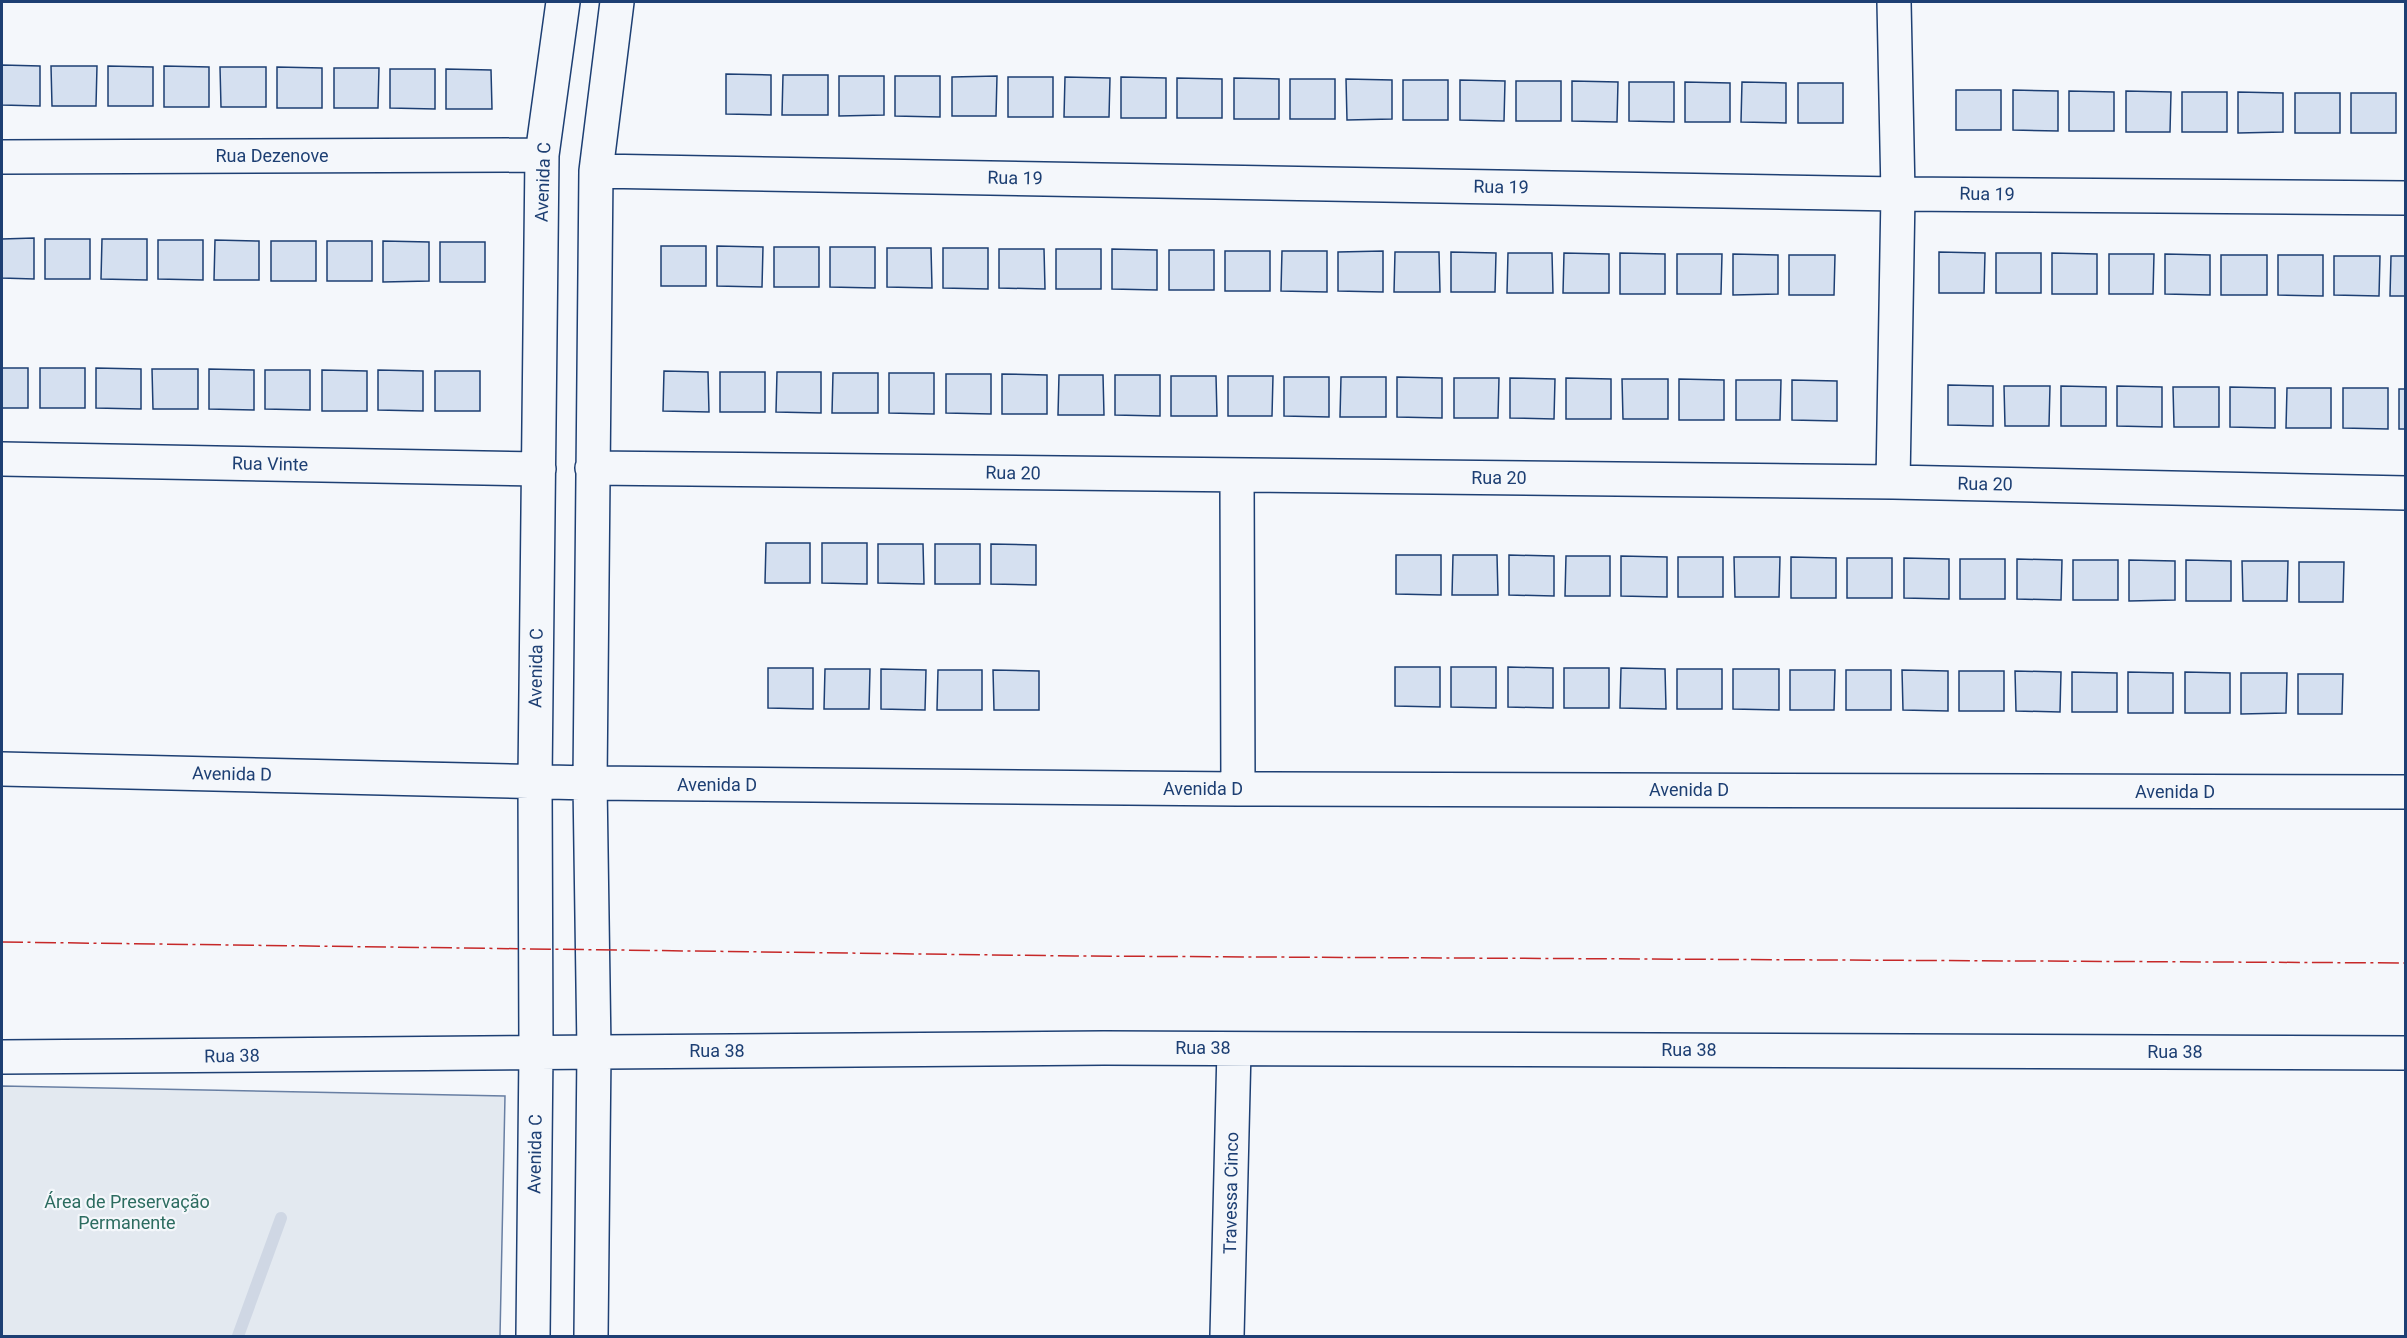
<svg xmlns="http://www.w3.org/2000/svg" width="2407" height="1338" font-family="Roboto,sans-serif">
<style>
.green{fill:#e3e9f0;stroke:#687fa3;stroke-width:1.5}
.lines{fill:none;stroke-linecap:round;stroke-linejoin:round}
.stream{stroke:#cfd7e4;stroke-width:12}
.building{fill:#d5e0f0;stroke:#1d3f73;stroke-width:1.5}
.minor-casing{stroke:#1d3f73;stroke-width:36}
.minor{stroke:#f4f7fb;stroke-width:33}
.power{stroke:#c62828;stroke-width:1.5;stroke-dasharray:21 4.5 3 4.5;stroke-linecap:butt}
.labels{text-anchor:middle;stroke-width:4.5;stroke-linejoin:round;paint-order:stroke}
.street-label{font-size:18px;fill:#1d3f73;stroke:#f4f7fb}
.park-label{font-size:18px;fill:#2c6c60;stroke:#f4f7fb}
</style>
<rect width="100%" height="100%" fill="#f4f7fb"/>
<path class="green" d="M 2,1086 L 505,1096 L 500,1336 L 2,1336 Z"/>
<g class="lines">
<path class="stream" d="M 238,1336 L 281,1218"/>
</g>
<path class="building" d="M 2,65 L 40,66 L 40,106 L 2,105 Z
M 51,66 L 97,66 L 96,106 L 52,106 Z
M 108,66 L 153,67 L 153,106 L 108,106 Z
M 164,66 L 209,67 L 209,107 L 164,107 Z
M 220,67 L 266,67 L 266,107 L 221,107 Z
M 277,67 L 322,68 L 322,108 L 277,108 Z
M 334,68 L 379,68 L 378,108 L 334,108 Z
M 390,69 L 435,69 L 435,109 L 390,108 Z
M 446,69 L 491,70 L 492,109 L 446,109 Z
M 726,74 L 771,75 L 771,115 L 726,114 Z
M 783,75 L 828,75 L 828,115 L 782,115 Z
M 839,76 L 884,76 L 884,115 L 839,116 Z
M 895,76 L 940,76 L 940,117 L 895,116 Z
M 997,76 L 996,116 L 952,116 L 952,77 Z
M 1008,77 L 1053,77 L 1053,117 L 1008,117 Z
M 1065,77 L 1110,78 L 1109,117 L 1064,117 Z
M 1121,77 L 1166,78 L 1166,118 L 1121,118 Z
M 1177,78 L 1222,79 L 1222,118 L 1177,118 Z
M 1234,78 L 1279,79 L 1279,119 L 1234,119 Z
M 1290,79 L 1335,79 L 1335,119 L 1290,119 Z
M 1346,79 L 1392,80 L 1392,119 L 1347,120 Z
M 1403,80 L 1448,80 L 1448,120 L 1403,120 Z
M 1460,80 L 1505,81 L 1504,121 L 1460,120 Z
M 1516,81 L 1561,81 L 1561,121 L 1516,121 Z
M 1572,81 L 1618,82 L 1617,122 L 1572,121 Z
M 1629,82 L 1674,82 L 1674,122 L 1629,121 Z
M 1685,82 L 1730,83 L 1730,122 L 1685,122 Z
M 1742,82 L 1786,83 L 1786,123 L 1741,122 Z
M 1798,83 L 1843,83 L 1843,123 L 1798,123 Z
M 1956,90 L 2001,90 L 2001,130 L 1956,130 Z
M 2013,90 L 2058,91 L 2058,131 L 2013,130 Z
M 2069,91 L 2114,92 L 2114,131 L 2069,131 Z
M 2126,91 L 2171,92 L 2170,132 L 2126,132 Z
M 2182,92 L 2227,92 L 2227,132 L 2182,132 Z
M 2238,92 L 2283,93 L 2283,132 L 2238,133 Z
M 2295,93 L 2340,93 L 2340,133 L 2295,133 Z
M 2351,93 L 2396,93 L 2396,133 L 2351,133 Z
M 34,238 L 34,279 L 2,278 L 2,239 Z
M 45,239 L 90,239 L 90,279 L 45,279 Z
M 102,239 L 147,239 L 147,280 L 101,279 Z
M 158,240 L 203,240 L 203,280 L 158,279 Z
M 215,240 L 259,241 L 259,280 L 214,280 Z
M 271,241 L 316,241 L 316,281 L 271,281 Z
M 327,241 L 372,241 L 372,281 L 327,281 Z
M 383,241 L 429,242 L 429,281 L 383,282 Z
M 440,242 L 485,242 L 485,282 L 440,282 Z
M 661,246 L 706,246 L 706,286 L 661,286 Z
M 717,246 L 763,247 L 762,287 L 717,286 Z
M 774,247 L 819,247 L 819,287 L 774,287 Z
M 830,247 L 875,247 L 875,288 L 830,287 Z
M 887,248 L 931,248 L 932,288 L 887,287 Z
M 943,248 L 988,248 L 988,289 L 943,288 Z
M 999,249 L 1044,249 L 1045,289 L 999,288 Z
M 1056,249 L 1101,249 L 1101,289 L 1056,289 Z
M 1112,249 L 1157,250 L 1157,290 L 1112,289 Z
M 1169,250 L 1214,250 L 1214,290 L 1169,290 Z
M 1225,251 L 1270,251 L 1270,291 L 1225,291 Z
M 1282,251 L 1327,251 L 1327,292 L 1281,291 Z
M 1383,251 L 1383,292 L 1338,291 L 1338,252 Z
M 1395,252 L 1439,252 L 1440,292 L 1394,292 Z
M 1451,252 L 1496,253 L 1495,292 L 1451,292 Z
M 1939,252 L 1985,253 L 1984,293 L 1939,293 Z
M 1508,253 L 1552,253 L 1553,293 L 1507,293 Z
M 1564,253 L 1609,254 L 1609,293 L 1563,293 Z
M 1620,253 L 1665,254 L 1665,294 L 1620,294 Z
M 1996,253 L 2041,253 L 2041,293 L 1996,293 Z
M 2052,253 L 2097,254 L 2097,294 L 2052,294 Z
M 1677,254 L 1722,254 L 1721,294 L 1677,294 Z
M 1733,254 L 1778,255 L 1778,294 L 1733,295 Z
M 2109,254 L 2154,254 L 2153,294 L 2109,294 Z
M 2165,254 L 2210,255 L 2210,295 L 2165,294 Z
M 1789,255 L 1835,255 L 1834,295 L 1789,295 Z
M 2221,255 L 2267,255 L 2267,295 L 2221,295 Z
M 2278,255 L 2323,255 L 2323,296 L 2278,295 Z
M 2334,256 L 2380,256 L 2379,296 L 2334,295 Z
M 2391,256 L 2406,256 L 2406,296 L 2390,296 Z
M 2,368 L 28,368 L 28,408 L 2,408 Z
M 40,368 L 85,368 L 85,408 L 40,408 Z
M 96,368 L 141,369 L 141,409 L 96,408 Z
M 152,369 L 198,369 L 198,409 L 153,409 Z
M 209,369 L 254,370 L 254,410 L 209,409 Z
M 265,370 L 310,370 L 310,410 L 265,409 Z
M 322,370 L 367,371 L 367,411 L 322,411 Z
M 378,370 L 423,371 L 423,411 L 378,410 Z
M 435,371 L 480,371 L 480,411 L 435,411 Z
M 664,371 L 708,372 L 709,412 L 663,411 Z
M 720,372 L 765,372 L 765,412 L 720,412 Z
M 777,372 L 821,372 L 821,413 L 776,412 Z
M 833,373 L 878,373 L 878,413 L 832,413 Z
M 889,373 L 934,373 L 934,414 L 889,413 Z
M 946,374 L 991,374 L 991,414 L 946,413 Z
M 1002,374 L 1047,375 L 1047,414 L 1002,414 Z
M 1059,375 L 1103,375 L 1104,415 L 1058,415 Z
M 1115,375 L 1160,375 L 1160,416 L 1115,415 Z
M 1171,376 L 1216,376 L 1217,416 L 1171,416 Z
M 1228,376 L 1273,376 L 1272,416 L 1228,416 Z
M 1284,377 L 1329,377 L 1329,417 L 1284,416 Z
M 1341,377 L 1386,377 L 1386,417 L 1340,417 Z
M 1397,377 L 1442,378 L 1442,418 L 1397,417 Z
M 1454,378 L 1499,378 L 1498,418 L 1454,418 Z
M 1510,378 L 1555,379 L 1554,419 L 1510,418 Z
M 1566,378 L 1611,379 L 1611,419 L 1566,419 Z
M 1622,379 L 1668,379 L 1668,419 L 1623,419 Z
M 1679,379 L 1724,380 L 1724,420 L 1679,420 Z
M 1736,380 L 1781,380 L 1780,420 L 1736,420 Z
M 1792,380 L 1837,381 L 1837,421 L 1792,420 Z
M 1948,385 L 1993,386 L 1993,426 L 1948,425 Z
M 2004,386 L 2050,386 L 2049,426 L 2005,426 Z
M 2061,386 L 2106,387 L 2106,426 L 2061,426 Z
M 2117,386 L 2162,387 L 2162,427 L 2117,426 Z
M 2173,387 L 2219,387 L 2219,427 L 2174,427 Z
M 2230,387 L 2275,388 L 2275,428 L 2230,427 Z
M 2287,388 L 2331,388 L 2331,428 L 2286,428 Z
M 2343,388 L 2388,388 L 2388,429 L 2343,428 Z
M 2399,389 L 2406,389 L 2406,429 L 2399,429 Z
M 766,543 L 810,543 L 810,583 L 765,583 Z
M 822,543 L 867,543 L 867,584 L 822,583 Z
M 878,544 L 923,544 L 924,584 L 878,583 Z
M 935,544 L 980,544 L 980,584 L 935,584 Z
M 991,544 L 1036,545 L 1036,585 L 991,584 Z
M 1396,555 L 1441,555 L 1441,595 L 1396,594 Z
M 1453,555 L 1497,555 L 1498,595 L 1452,595 Z
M 1509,555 L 1554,556 L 1554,596 L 1509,595 Z
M 1566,556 L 1610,556 L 1610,596 L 1565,596 Z
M 1621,556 L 1667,557 L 1667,597 L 1621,596 Z
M 1678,557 L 1723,557 L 1723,597 L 1678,597 Z
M 1734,557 L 1780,557 L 1779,597 L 1735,597 Z
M 1791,557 L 1836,558 L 1836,598 L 1791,598 Z
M 1847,558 L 1892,558 L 1892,598 L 1847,598 Z
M 1904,558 L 1949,559 L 1949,599 L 1904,598 Z
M 1960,559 L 2005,559 L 2005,599 L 1960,599 Z
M 2017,559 L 2062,560 L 2061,600 L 2017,599 Z
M 2073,560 L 2118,560 L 2118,600 L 2073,600 Z
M 2129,560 L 2175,561 L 2175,600 L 2129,601 Z
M 2186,560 L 2231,561 L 2231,601 L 2186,601 Z
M 2242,561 L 2288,561 L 2287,601 L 2243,601 Z
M 2299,562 L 2344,562 L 2343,602 L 2299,602 Z
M 1395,667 L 1440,667 L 1440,707 L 1395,706 Z
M 1451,667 L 1496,667 L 1496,708 L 1451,707 Z
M 1508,667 L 1553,668 L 1553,708 L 1508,707 Z
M 768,668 L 813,668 L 813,709 L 768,708 Z
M 1564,668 L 1609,668 L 1609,708 L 1564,708 Z
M 1621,668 L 1665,669 L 1666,709 L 1620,708 Z
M 825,669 L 870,669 L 869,709 L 824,709 Z
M 881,669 L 926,670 L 925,710 L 881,709 Z
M 1677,669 L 1722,669 L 1722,709 L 1677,709 Z
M 1733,669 L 1779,669 L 1779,710 L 1733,709 Z
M 938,670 L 982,670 L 982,710 L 937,710 Z
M 993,670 L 1039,671 L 1039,710 L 994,710 Z
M 1790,670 L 1835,670 L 1834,710 L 1790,710 Z
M 1846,670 L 1891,670 L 1891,710 L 1846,710 Z
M 1902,670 L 1948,671 L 1948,711 L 1903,710 Z
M 1959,671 L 2004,671 L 2004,711 L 1959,711 Z
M 2015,671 L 2061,672 L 2060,712 L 2016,711 Z
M 2072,672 L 2117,673 L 2117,712 L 2072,712 Z
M 2128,672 L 2173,673 L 2173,713 L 2128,713 Z
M 2185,672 L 2230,673 L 2230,713 L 2185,713 Z
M 2241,673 L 2287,673 L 2286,713 L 2241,714 Z
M 2298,674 L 2343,674 L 2342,714 L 2298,714 Z"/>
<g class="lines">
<defs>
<path id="minor" d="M 2,157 L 542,155
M 596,171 L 1898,194 L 2406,198
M 2,459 L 539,469
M 592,468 L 1893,482 L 2406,493
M 1237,476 L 1238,789
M 1893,482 L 1898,194 L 1894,2
M 2,769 L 590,783 L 1238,789 L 2406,792
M 2,1057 L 1104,1048 L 2406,1053
M 533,1336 L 536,1051 L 535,781 L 542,155 L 563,2
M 591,1336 L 594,1051 L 590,783 L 596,171 L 617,2
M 1227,1336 L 1234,1049"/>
</defs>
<use href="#minor" class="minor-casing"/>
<use href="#minor" class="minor"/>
<path class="power" d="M 2,942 L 1075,956 L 2406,963"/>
</g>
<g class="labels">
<g class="street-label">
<text x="272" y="162">Rua Dezenove</text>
<text transform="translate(1015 178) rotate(1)" y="6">Rua 19</text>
<text transform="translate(543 182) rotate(-88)" y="6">Avenida C</text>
<text transform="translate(1501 187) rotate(1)" y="6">Rua 19</text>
<text transform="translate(1987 194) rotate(1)" y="6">Rua 19</text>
<text transform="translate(270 464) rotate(1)" y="6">Rua Vinte</text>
<text transform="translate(1013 473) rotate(1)" y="6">Rua 20</text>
<text x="1499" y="484">Rua 20</text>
<text transform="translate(1985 484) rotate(1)" y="6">Rua 20</text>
<text transform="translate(536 668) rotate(-89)" y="6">Avenida C</text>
<text transform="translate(232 774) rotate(1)" y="6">Avenida D</text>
<text x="717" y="791">Avenida D</text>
<text x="1203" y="795">Avenida D</text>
<text x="1689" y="796">Avenida D</text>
<text x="2175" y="798">Avenida D</text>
<text x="1203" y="1054">Rua 38</text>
<text x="1689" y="1056">Rua 38</text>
<text x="717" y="1057">Rua 38</text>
<text x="2175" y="1058">Rua 38</text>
<text transform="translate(232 1056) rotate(-1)" y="6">Rua 38</text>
<text transform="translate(535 1154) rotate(-89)" y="6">Avenida C</text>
<text transform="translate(1231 1193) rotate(-89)" y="6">Travessa Cinco</text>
</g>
<g class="park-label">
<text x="127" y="1208">Área de Preservação<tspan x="127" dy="21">Permanente</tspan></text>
</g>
</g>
<rect width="2407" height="1338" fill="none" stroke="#1d3f73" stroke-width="6"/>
</svg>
